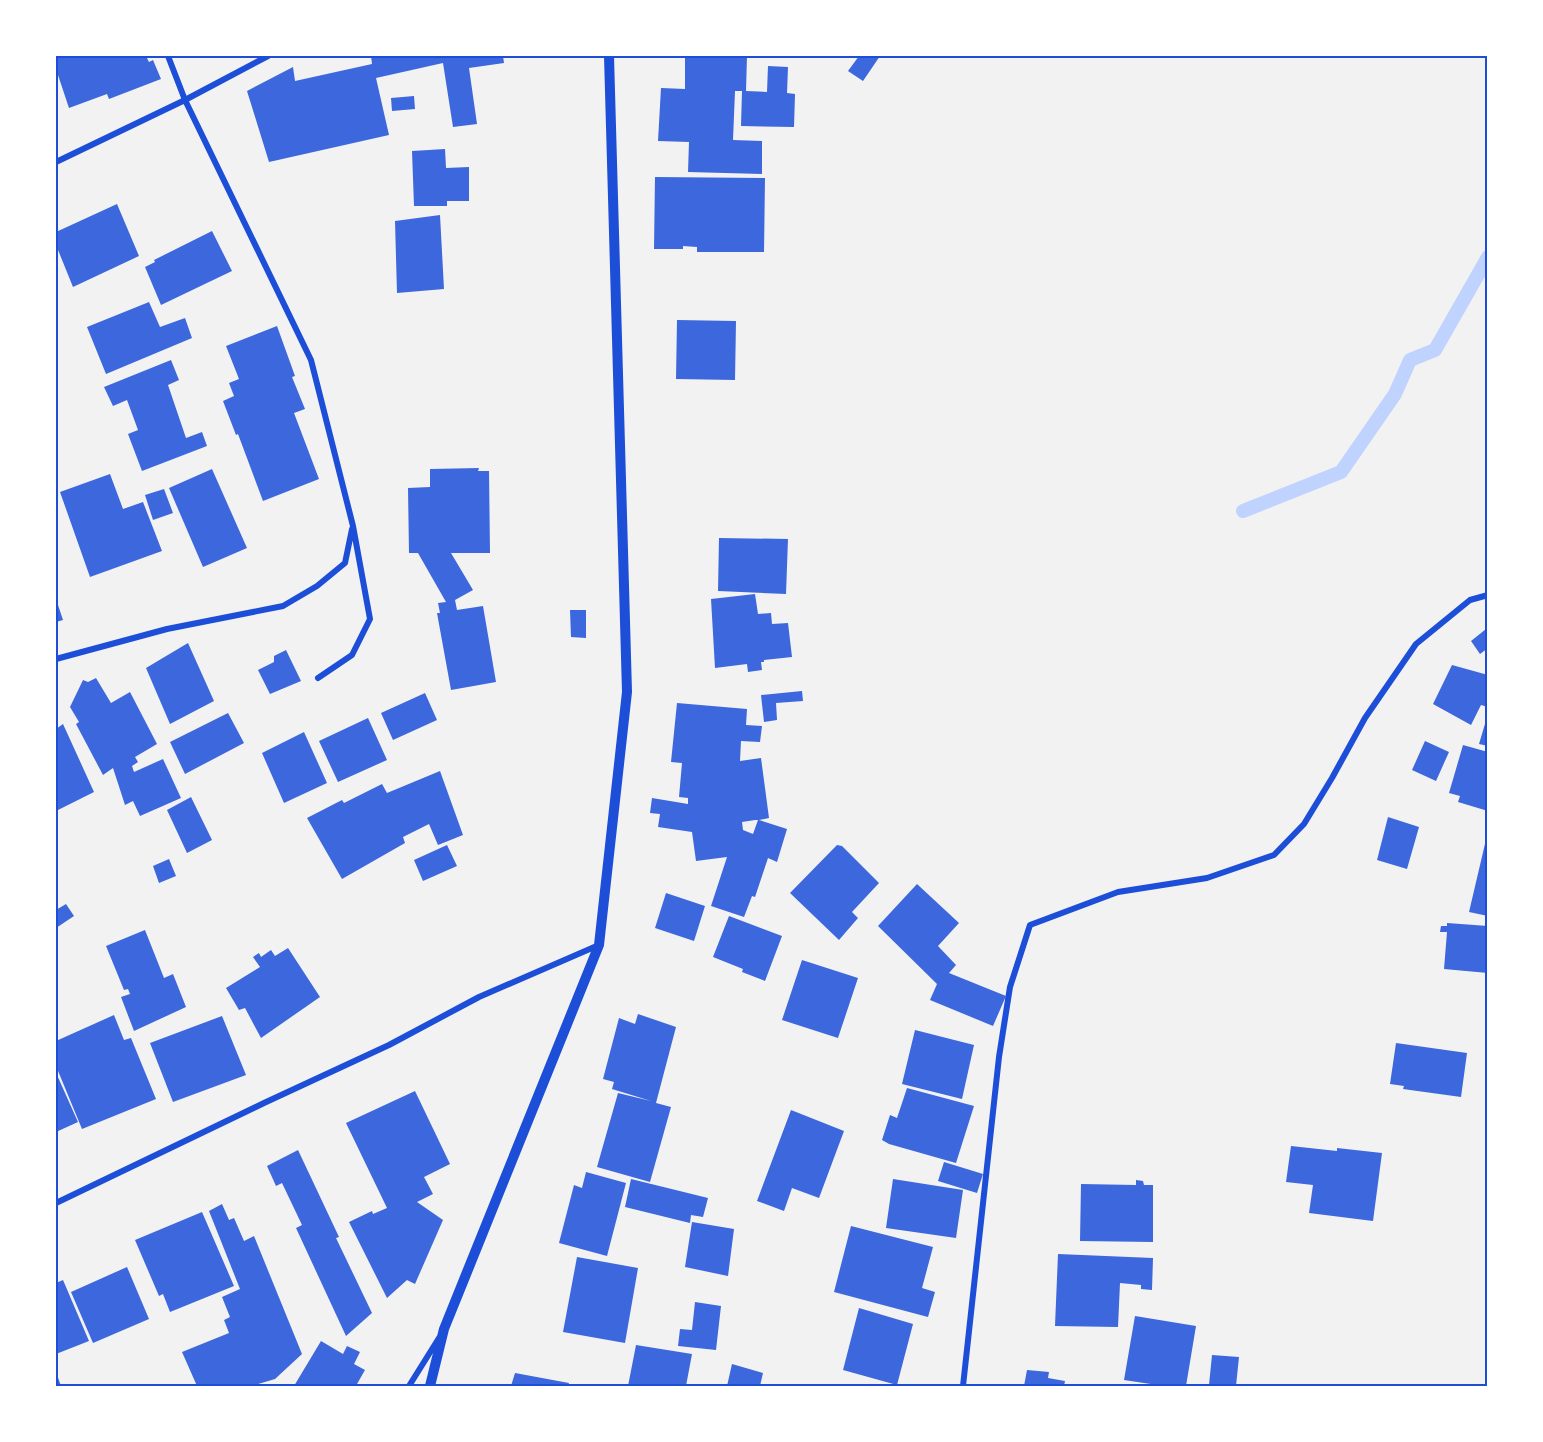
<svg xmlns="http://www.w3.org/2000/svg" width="1543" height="1442" font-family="'DM Sans',sans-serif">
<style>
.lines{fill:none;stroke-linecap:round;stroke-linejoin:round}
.stream{stroke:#bfd3fe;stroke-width:14}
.building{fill:#3d67dc;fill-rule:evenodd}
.minor{stroke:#1d4ed8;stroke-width:6}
.tertiary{stroke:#1d4ed8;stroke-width:10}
.neatline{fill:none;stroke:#1d4ed8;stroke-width:2}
</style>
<rect width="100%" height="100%" fill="#f2f2f2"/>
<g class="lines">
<path class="stream" d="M 1243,511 L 1341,472 L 1395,394 L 1410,360 L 1435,350 L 1488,257"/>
</g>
<path class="building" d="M 56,56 L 146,56 L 149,62 L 153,60 L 161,79 L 109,99 L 107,94 L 69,108 L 56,69 Z
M 371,56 L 503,56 L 504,63 L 469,68 L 477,124 L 453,127 L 443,63 L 376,78 L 389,135 L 269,162 L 247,91 L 293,67 L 295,81 L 372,64 Z
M 685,56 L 747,56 L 746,91 L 767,92 L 768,66 L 788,67 L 787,93 L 795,94 L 794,127 L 741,126 L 742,91 L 735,91 L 733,140 L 762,141 L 762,174 L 688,172 L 689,142 L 658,141 L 661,88 L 685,89 Z
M 859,56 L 880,56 L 863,81 L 848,71 Z
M 414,96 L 415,109 L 392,111 L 391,98 Z
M 445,149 L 446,168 L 469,167 L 469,201 L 447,201 L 447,206 L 414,206 L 412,151 Z
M 655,177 L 765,178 L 764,252 L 697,252 L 697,247 L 683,246 L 683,249 L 654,249 Z
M 117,204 L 139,256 L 73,287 L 56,245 L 56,232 Z
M 440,215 L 444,289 L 397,293 L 395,221 Z
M 212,231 L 232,271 L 161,305 L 145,267 L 155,262 L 154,260 Z
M 149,302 L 160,327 L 185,318 L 192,338 L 106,374 L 87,327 Z
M 677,320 L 736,321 L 735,380 L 676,379 Z
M 277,326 L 295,376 L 292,377 L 305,409 L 294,413 L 319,479 L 263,501 L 238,434 L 236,435 L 223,401 L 234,396 L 229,383 L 239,379 L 226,346 Z
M 171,360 L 179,380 L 168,385 L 186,438 L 202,432 L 207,446 L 142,471 L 128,434 L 138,430 L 127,400 L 113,406 L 104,387 Z
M 479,468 L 478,471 L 489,471 L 490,553 L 451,553 L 473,590 L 455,600 L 457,610 L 483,606 L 496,682 L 451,690 L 437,613 L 440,613 L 438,603 L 446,602 L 418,553 L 409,553 L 408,488 L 430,487 L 430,469 Z
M 212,469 L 247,548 L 203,567 L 169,488 Z
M 110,474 L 123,509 L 143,502 L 162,551 L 90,577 L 60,492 Z
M 164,489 L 173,513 L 153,520 L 145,495 Z
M 719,538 L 788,539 L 786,594 L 718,591 Z
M 755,594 L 758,614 L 771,613 L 772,624 L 788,623 L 792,657 L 764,660 L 764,662 L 761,662 L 762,670 L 748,672 L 747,664 L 715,668 L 711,599 Z
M 56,599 L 63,620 L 56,622 Z
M 570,610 L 586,610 L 586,638 L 571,637 Z
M 1486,629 L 1488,632 L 1488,648 L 1480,654 L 1471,641 Z
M 188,643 L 214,701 L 170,724 L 146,668 Z
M 286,650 L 301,681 L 270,694 L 258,670 L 274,662 L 274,656 Z
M 1452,665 L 1488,675 L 1488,707 L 1481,705 L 1471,725 L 1433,704 Z
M 96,678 L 111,703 L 130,692 L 157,744 L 135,757 L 138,762 L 132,766 L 134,772 L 163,759 L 181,798 L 140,816 L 133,801 L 125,805 L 113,768 L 103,775 L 76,724 L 79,722 L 70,707 L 83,680 L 88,682 Z
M 802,691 L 803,701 L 776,703 L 777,720 L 764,722 L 761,695 Z
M 425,693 L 437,720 L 393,740 L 381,713 Z
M 677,703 L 747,709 L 746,725 L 762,726 L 760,742 L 741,741 L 740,761 L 761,758 L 769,818 L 759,820 L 787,829 L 777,862 L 768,858 L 755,897 L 752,896 L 744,917 L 711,906 L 727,857 L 696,861 L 692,832 L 658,827 L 660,814 L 650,813 L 652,798 L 688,804 L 688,798 L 679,797 L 682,763 L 671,762 ZM 755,820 L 758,820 L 753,834 L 743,830 L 742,822 Z
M 228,713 L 244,743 L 185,774 L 170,742 Z
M 1487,717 L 1488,717 L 1488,746 L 1479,744 Z
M 368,718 L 387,760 L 338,782 L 319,741 Z
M 63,724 L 94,792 L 56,811 L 56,729 Z
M 304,732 L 327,783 L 284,803 L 262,753 Z
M 1425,741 L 1449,752 L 1436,781 L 1412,770 Z
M 1463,745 L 1488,752 L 1488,811 L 1458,802 L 1460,796 L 1449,793 Z
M 440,771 L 463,835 L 438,845 L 429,824 L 403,837 L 405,843 L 342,879 L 307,818 L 342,800 L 344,803 L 382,784 L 387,793 Z
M 191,797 L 212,840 L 187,853 L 167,810 Z
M 1388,817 L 1419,827 L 1407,869 L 1377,860 Z
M 1488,831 L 1488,916 L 1469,912 Z
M 447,845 L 457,866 L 423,881 L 414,860 Z
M 837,845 L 842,846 L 879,883 L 852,912 L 858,918 L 839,940 L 790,893 Z
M 169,859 L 176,876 L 159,883 L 153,866 Z
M 917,884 L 959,923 L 938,946 L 956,965 L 949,973 L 1006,996 L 993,1026 L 930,1000 L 937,984 L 878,926 Z
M 666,893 L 705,906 L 694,941 L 655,928 Z
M 66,904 L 74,916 L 56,928 L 56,910 Z
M 729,916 L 782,936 L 765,981 L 742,972 L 743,969 L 713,957 Z
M 1447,923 L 1488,926 L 1488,973 L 1444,969 L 1447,932 L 1440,932 L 1441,926 L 1447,926 Z
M 145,930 L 164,978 L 173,974 L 186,1007 L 134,1031 L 121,997 L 130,994 L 128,989 L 124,990 L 106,946 Z
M 288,948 L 320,997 L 261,1038 L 245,1008 L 239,1010 L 226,988 L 260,967 L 253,957 L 259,953 L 261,957 L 271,950 L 275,956 Z
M 802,960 L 858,978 L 838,1038 L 782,1020 Z
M 638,1014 L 676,1027 L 656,1103 L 671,1107 L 650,1182 L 597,1167 L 618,1093 L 651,1101 L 612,1089 L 614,1082 L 603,1079 L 619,1018 L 635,1024 Z
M 114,1015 L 124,1040 L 131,1038 L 156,1099 L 82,1129 L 56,1066 L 56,1041 Z
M 222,1016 L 246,1075 L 173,1102 L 150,1043 Z
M 915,1030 L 974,1045 L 962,1099 L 902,1084 Z
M 1396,1043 L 1467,1053 L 1461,1097 L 1403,1089 L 1404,1086 L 1390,1084 Z
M 56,1075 L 57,1075 L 78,1122 L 56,1132 Z
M 907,1088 L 974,1106 L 956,1163 L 889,1144 L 882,1140 L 890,1115 L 897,1118 Z
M 415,1091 L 450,1164 L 424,1177 L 433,1194 L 417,1202 L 443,1220 L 415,1284 L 407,1280 L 387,1298 L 349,1222 L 372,1211 L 373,1214 L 387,1208 L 346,1123 Z
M 791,1110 L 844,1131 L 819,1198 L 792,1188 L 784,1211 L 757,1201 Z
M 1291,1146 L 1337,1151 L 1337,1148 L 1382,1153 L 1373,1221 L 1309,1213 L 1313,1185 L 1286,1182 Z
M 298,1150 L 339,1237 L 336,1238 L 372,1313 L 346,1336 L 296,1228 L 302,1225 L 282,1183 L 276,1186 L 267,1166 Z
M 944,1162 L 983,1174 L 977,1193 L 938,1181 Z
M 586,1172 L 626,1183 L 607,1256 L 559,1243 L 574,1185 L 582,1188 Z
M 631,1179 L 708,1198 L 703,1217 L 691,1215 L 690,1223 L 625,1207 Z
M 893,1179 L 963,1190 L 956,1238 L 886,1228 Z
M 1136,1180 L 1143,1181 L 1144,1185 L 1153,1185 L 1153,1242 L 1080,1241 L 1081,1184 L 1136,1185 Z
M 222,1204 L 229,1220 L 234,1218 L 244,1241 L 254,1236 L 302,1354 L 275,1379 L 251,1386 L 197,1386 L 182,1352 L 229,1333 L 224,1320 L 230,1317 L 222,1297 L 240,1289 L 209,1211 Z
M 202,1212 L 234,1286 L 170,1312 L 163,1294 L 159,1296 L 135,1240 Z
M 692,1222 L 734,1229 L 728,1276 L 685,1267 Z
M 851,1226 L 933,1247 L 922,1288 L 935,1292 L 928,1317 L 834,1292 Z
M 1058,1254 L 1153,1258 L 1152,1290 L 1141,1289 L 1141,1285 L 1120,1283 L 1118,1327 L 1055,1326 Z
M 577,1257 L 638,1268 L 625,1343 L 563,1332 Z
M 127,1267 L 149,1319 L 93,1343 L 71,1292 Z
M 63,1280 L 89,1341 L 56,1354 L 56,1283 Z
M 695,1302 L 721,1306 L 716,1350 L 678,1346 L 680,1329 L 692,1330 Z
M 859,1308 L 913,1324 L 897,1385 L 843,1370 Z
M 1135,1316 L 1196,1326 L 1186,1386 L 1164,1386 L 1124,1380 Z
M 321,1341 L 343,1354 L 347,1346 L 360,1352 L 354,1364 L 365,1370 L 357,1384 L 362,1386 L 294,1386 Z
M 636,1345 L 692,1354 L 686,1386 L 628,1386 Z
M 1212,1355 L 1239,1357 L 1236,1386 L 1209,1385 Z
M 732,1364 L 763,1373 L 760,1386 L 727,1386 Z
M 1027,1370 L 1049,1372 L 1048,1378 L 1065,1381 L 1064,1386 L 1024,1386 Z
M 56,1372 L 61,1386 L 56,1386 Z
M 515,1373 L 569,1383 L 568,1386 L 511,1386 Z"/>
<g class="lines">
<path class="minor" d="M 168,56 L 185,100 L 311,360 L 353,526 L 370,619 L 352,655 L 318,678
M 56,162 L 185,100 L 268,56
M 56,659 L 167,629 L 283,606 L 317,586 L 345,563 L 352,529
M 56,1203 L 264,1103 L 389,1045 L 479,997 L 599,945
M 409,1386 L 439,1338
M 963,1386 L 999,1057 L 1010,987 L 1030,925 L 1118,892 L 1207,878 L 1274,855 L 1304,824 L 1332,778 L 1365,718 L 1416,644 L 1470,600 L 1488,595"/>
<path class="tertiary" d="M 430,1386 L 444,1329 L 599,945 L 627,692 L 609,56"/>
</g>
<rect width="1543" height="1442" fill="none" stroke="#ffffff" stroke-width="114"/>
<rect x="57" y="57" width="1429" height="1328" class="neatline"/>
</svg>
